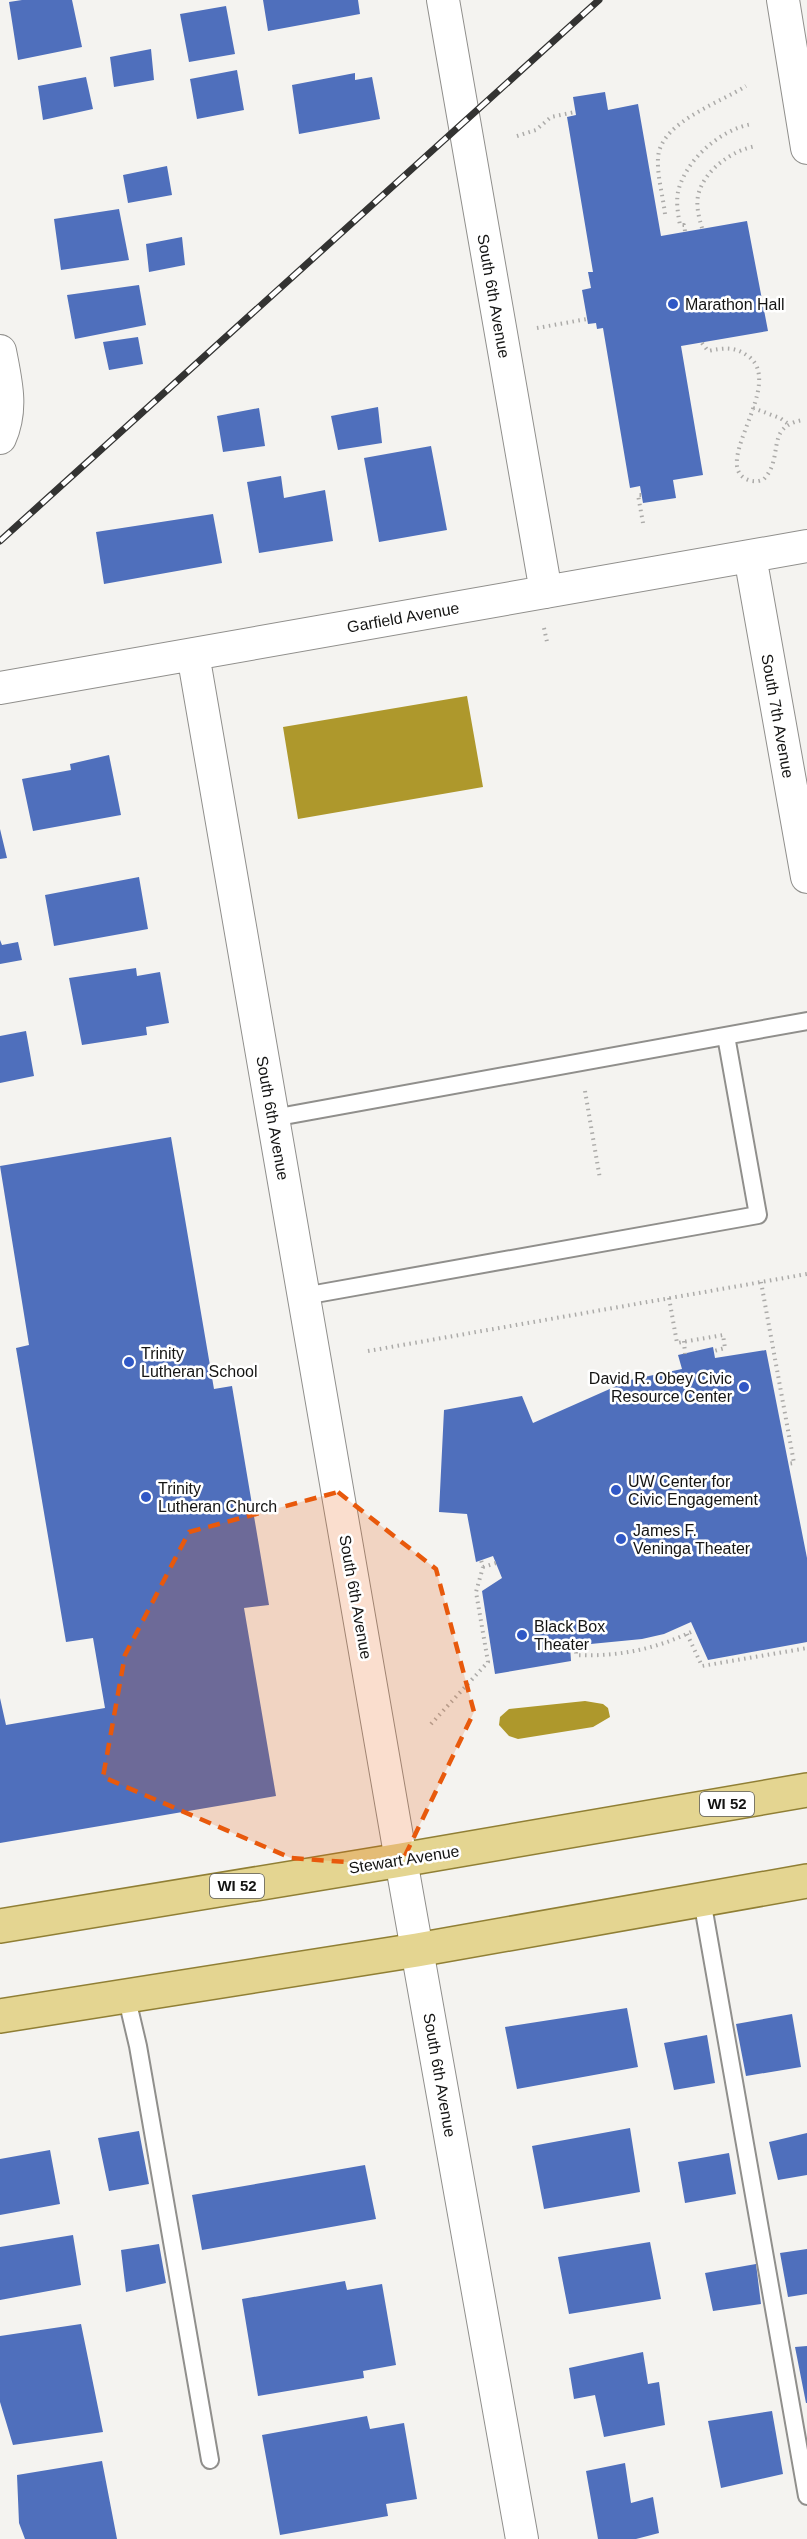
<svg xmlns="http://www.w3.org/2000/svg" width="807" height="2539" font-family="Arial,sans-serif">
<style>
.water{fill:#ae982c}
.building{fill:#4f6fbc}
.lines{fill:none;stroke-linecap:round;stroke-linejoin:round}
.service-casing{stroke:#908f8c;stroke-width:20}
.minor-casing{stroke:#908f8c;stroke-width:34}
.primary-casing{stroke:#907f35;stroke-width:36}
.path{stroke:#acaba9;stroke-width:4;stroke-dasharray:1.5 4.5;stroke-linecap:butt}
.service{stroke:#fff;stroke-width:16}
.minor{stroke:#fff;stroke-width:32}
.primary{stroke:#e4d591;stroke-width:33}
.rail-casing{stroke:#333332;stroke-width:7}
.rail{stroke:#fff;stroke-width:4.5;stroke-dasharray:14;stroke-linecap:butt}
.marked{fill:#e8590c;fill-opacity:0.2;stroke:#e8590c;stroke-width:4.5;stroke-dasharray:12 8;stroke-linejoin:round}
.poi-dot{fill:#2f57c6;stroke:#fff;stroke-width:2}
.labels{text-anchor:middle;stroke-width:5;stroke-linejoin:round;paint-order:stroke}
.shield{fill:#fff;stroke:#5a5a5a;stroke-width:1.5}
.shield-label{font-size:15px;font-weight:bold;fill:#141413}
.street-label{font-size:16px;fill:#141413;stroke:#fff}
.poi-label{font-size:16px;fill:#141413;stroke:#fff;text-anchor:start}
</style>
<rect width="100%" height="100%" fill="#f4f3f0"/>
<path class="water" d="M 467,696 L 483,787 L 298,819 L 283,727 Z
M 585,1701 L 603,1704 L 608,1708 L 610,1717 L 593,1727 L 518,1739 L 509,1736 L 499,1725 L 500,1717 L 509,1709 Z"/>
<path class="building" d="M 22,0 L 72,0 L 82,47 L 18,60 L 9,2 Z
M 263,0 L 358,0 L 360,14 L 268,31 Z
M 226,6 L 235,54 L 189,62 L 180,14 Z
M 151,49 L 154,80 L 114,87 L 110,57 Z
M 237,70 L 244,110 L 197,119 L 190,79 Z
M 355,73 L 355,80 L 372,77 L 380,119 L 299,134 L 292,85 Z
M 86,77 L 93,109 L 43,120 L 38,86 Z
M 605,92 L 608,110 L 638,104 L 661,236 L 747,221 L 768,331 L 681,346 L 703,475 L 673,480 L 676,498 L 643,503 L 640,486 L 630,488 L 603,328 L 597,329 L 596,323 L 588,324 L 582,290 L 591,288 L 588,272 L 593,272 L 567,117 L 576,115 L 573,97 Z
M 167,166 L 172,195 L 128,203 L 123,175 Z
M 119,209 L 129,260 L 61,270 L 54,219 Z
M 182,237 L 185,265 L 149,272 L 146,244 Z
M 139,285 L 146,325 L 75,339 L 67,295 Z
M 138,337 L 143,364 L 109,370 L 103,342 Z
M 378,407 L 382,443 L 338,450 L 331,416 Z
M 259,408 L 265,446 L 223,452 L 217,416 Z
M 431,446 L 447,530 L 379,542 L 364,458 Z
M 281,476 L 284,498 L 325,490 L 333,541 L 259,553 L 247,482 Z
M 213,514 L 222,563 L 104,584 L 96,532 Z
M 109,755 L 121,815 L 33,831 L 22,779 L 71,770 L 70,764 Z
M 0,829 L 7,858 L 0,859 Z
M 139,877 L 148,929 L 54,946 L 45,895 Z
M 0,940 L 2,945 L 18,942 L 22,960 L 0,964 Z
M 136,968 L 137,976 L 160,972 L 169,1023 L 146,1027 L 147,1035 L 82,1045 L 69,978 Z
M 26,1031 L 34,1076 L 0,1083 L 0,1036 Z
M 171,1137 L 214,1389 L 232,1386 L 269,1605 L 244,1608 L 276,1796 L 0,1843 L 0,1698 L 6,1725 L 105,1708 L 93,1638 L 66,1642 L 16,1348 L 29,1345 L 0,1166 Z
M 713,1347 L 715,1358 L 766,1350 L 807,1558 L 807,1642 L 708,1660 L 691,1622 L 664,1634 L 642,1639 L 570,1646 L 571,1661 L 495,1674 L 482,1591 L 502,1578 L 493,1556 L 476,1562 L 467,1514 L 439,1512 L 444,1410 L 522,1396 L 533,1423 L 630,1380 L 682,1369 L 678,1355 Z
M 627,2008 L 638,2067 L 517,2089 L 505,2027 Z
M 792,2014 L 801,2067 L 746,2076 L 736,2024 Z
M 707,2035 L 715,2083 L 674,2090 L 664,2043 Z
M 630,2128 L 640,2192 L 544,2209 L 532,2146 Z
M 139,2131 L 149,2184 L 109,2191 L 98,2138 Z
M 807,2133 L 807,2175 L 778,2180 L 769,2142 Z
M 50,2150 L 60,2204 L 0,2215 L 0,2159 Z
M 729,2153 L 736,2194 L 685,2203 L 678,2162 Z
M 365,2165 L 376,2219 L 202,2250 L 192,2195 Z
M 73,2235 L 81,2285 L 0,2300 L 0,2247 Z
M 650,2242 L 661,2299 L 569,2314 L 558,2257 Z
M 159,2244 L 166,2283 L 126,2292 L 121,2250 Z
M 807,2249 L 807,2294 L 788,2297 L 780,2253 Z
M 756,2264 L 761,2304 L 713,2311 L 705,2273 Z
M 345,2281 L 347,2290 L 382,2284 L 396,2365 L 363,2371 L 364,2378 L 258,2396 L 242,2299 Z
M 81,2324 L 103,2432 L 13,2445 L 0,2402 L 0,2336 Z
M 807,2346 L 807,2403 L 806,2403 L 795,2347 Z
M 643,2352 L 648,2384 L 659,2382 L 665,2425 L 604,2437 L 595,2395 L 574,2399 L 569,2368 Z
M 772,2411 L 783,2474 L 721,2488 L 708,2421 Z
M 367,2416 L 370,2429 L 404,2423 L 417,2499 L 386,2504 L 388,2516 L 280,2535 L 262,2435 Z
M 102,2461 L 117,2539 L 25,2539 L 19,2523 L 17,2475 Z
M 625,2463 L 631,2503 L 653,2497 L 659,2533 L 636,2539 L 598,2539 L 586,2471 Z"/>
<g class="lines">
<defs>
<path id="service" d="M 273,1118 L 807,1021
M 304,1296 L 758,1215 L 726,1036
M 702,1900 L 807,2496
M 126,1995 L 138,2046 L 210,2460"/>
<path id="minor" d="M 443,0 L 546,592
M 783,0 L 807,148
M 0,351 C 6,382 13,409 0,438
M 750,556 L 807,877
M 193,654 L 401,1860 L 522,2539
M 0,688 L 807,546"/>
<path id="primary" d="M 0,1926 L 401,1860 L 807,1790
M 0,2016 L 417,1950 L 807,1881"/>
</defs>
<use href="#service" class="service-casing"/>
<use href="#minor" class="minor-casing"/>
<use href="#primary" class="primary-casing"/>
<path class="path" d="M 517,136 L 536,130 L 551,117 L 575,112
M 665,214 C 663,196 657,176 658,158 C 660,122 720,103 746,86
M 702,228 C 699,218 696,206 698,196 C 703,171 732,150 756,146
M 685,231 L 684,225 L 680,225 C 678,214 676,203 678,192 C 685,160 721,129 752,124
M 537,328 L 587,319
M 702,343 L 708,351 C 724,348 734,346 748,356 C 786,383 712,462 746,479 C 752,482 758,482 764,479 C 785,456 764,427 803,420
M 753,408 L 780,418 L 787,423
M 641,495 L 638,495 L 643,523
M 544,628 L 547,642
M 585,1091 L 600,1179
M 761,1282 L 794,1463 L 788,1464
M 669,1298 L 677,1343 L 723,1335 L 725,1348 L 714,1351
M 684,1341 L 685,1354
M 368,1351 L 807,1274
M 483,1567 L 496,1563
M 687,1634 L 702,1666 L 807,1648
M 576,1646 L 576,1655 C 618,1657 657,1649 695,1630
M 431,1724 L 488,1662 L 476,1592 L 483,1567 L 481,1560"/>
<use href="#service" class="service"/>
<use href="#minor" class="minor"/>
<use href="#primary" class="primary"/>
<defs>
<path id="rail" d="M 0,541 L 599,0"/>
</defs>
<use href="#rail" class="rail-casing"/>
<use href="#rail" class="rail"/>
</g>
<path class="marked" d="M 338,1492 L 436,1569 L 474,1712 L 400,1866 L 291,1858 L 103,1777 L 125,1655 L 189,1532 Z"/>
<g class="poi-dot">
<circle cx="673" cy="304" r="6"/>
<circle cx="129" cy="1362" r="6"/>
<circle cx="744" cy="1387" r="6"/>
<circle cx="616" cy="1490" r="6"/>
<circle cx="146" cy="1497" r="6"/>
<circle cx="621" cy="1539" r="6"/>
<circle cx="522" cy="1635" r="6"/>
</g>
<g class="labels">
<g class="shield">
<rect x="700" y="1792" width="54" height="24" rx="4.5"/>
<rect x="210" y="1874" width="54" height="24" rx="4.5"/>
</g>
<g class="shield-label">
<text x="727" y="1809">WI 52</text>
<text x="237" y="1891">WI 52</text>
</g>
<g class="street-label">
<text transform="translate(494 296) rotate(80)" y="6">South 6th Avenue</text>
<text transform="translate(403 617) rotate(-10)" y="6">Garfield Avenue</text>
<text transform="translate(778 716) rotate(80)" y="6">South 7th Avenue</text>
<text transform="translate(273 1118) rotate(80)" y="6">South 6th Avenue</text>
<text transform="translate(356 1597) rotate(80)" y="6">South 6th Avenue</text>
<text transform="translate(404 1859) rotate(-9)" y="6">Stewart Avenue</text>
<text transform="translate(440 2075) rotate(80)" y="6">South 6th Avenue</text>
</g>
<g class="poi-label">
<text x="685" y="310">Marathon Hall</text>
<text x="141" y="1359">Trinity<tspan x="141" dy="18">Lutheran School</tspan></text>
<text x="732" y="1384" text-anchor="end">David R. Obey Civic<tspan x="732" dy="18">Resource Center</tspan></text>
<text x="628" y="1487">UW Center for<tspan x="628" dy="18">Civic Engagement</tspan></text>
<text x="158" y="1494">Trinity<tspan x="158" dy="18">Lutheran Church</tspan></text>
<text x="633" y="1536">James F.<tspan x="633" dy="18">Veninga Theater</tspan></text>
<text x="534" y="1632">Black Box<tspan x="534" dy="18">Theater</tspan></text>
</g>
</g>
</svg>
